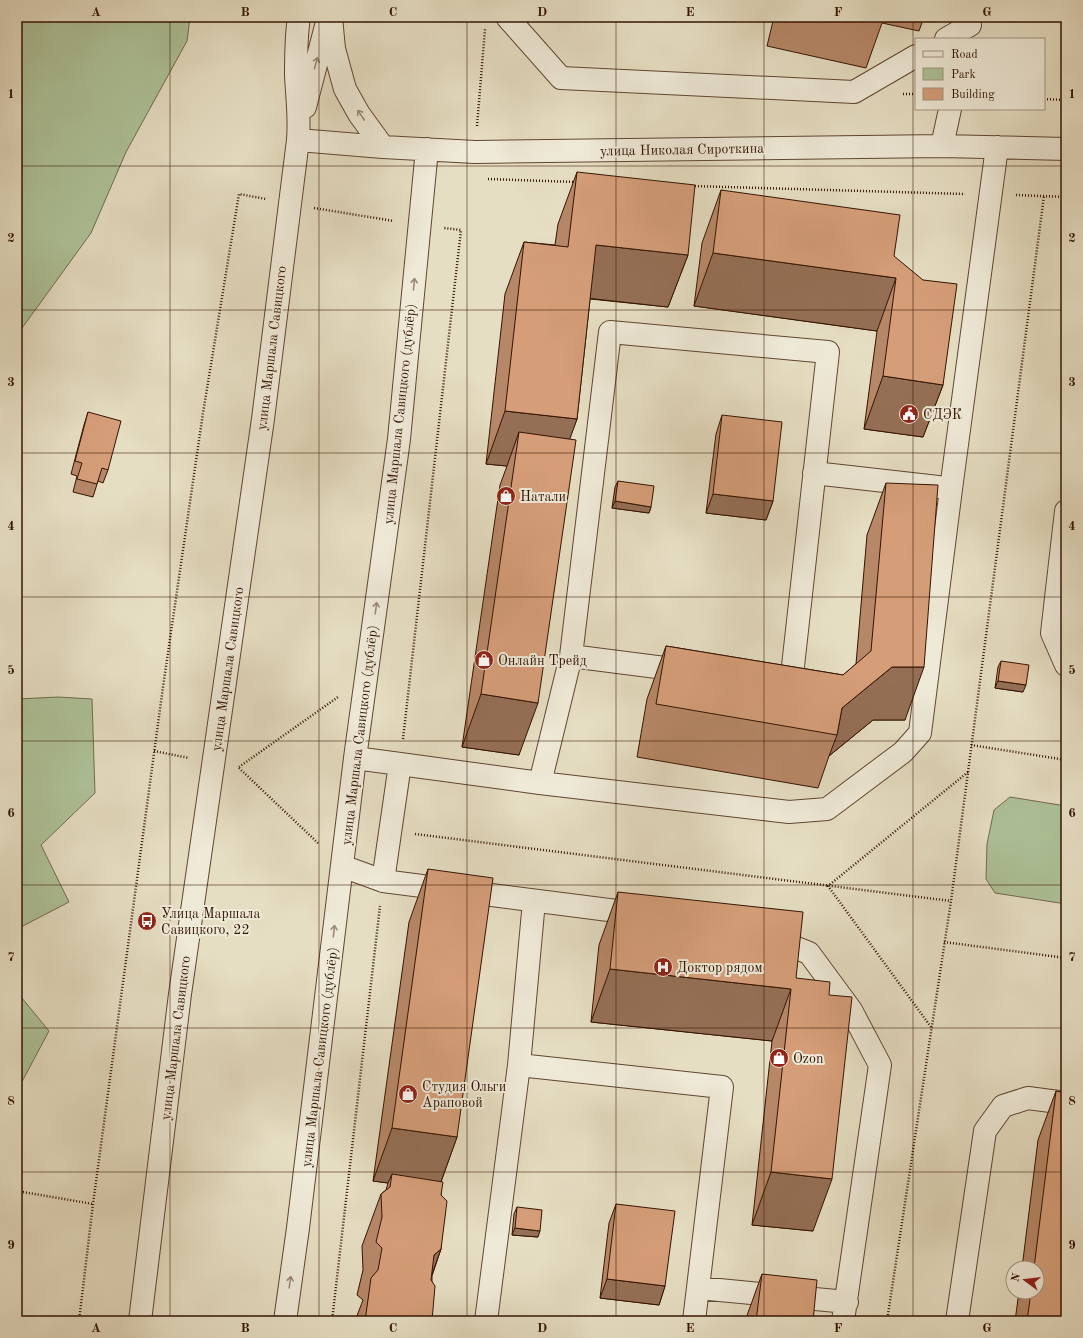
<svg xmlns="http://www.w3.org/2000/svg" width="1083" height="1338" font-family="'Old Standard TT',serif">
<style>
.green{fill:#aec299;stroke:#716b4e}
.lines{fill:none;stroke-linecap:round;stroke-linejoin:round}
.minor-casing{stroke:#604632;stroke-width:24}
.path{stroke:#341402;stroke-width:2.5;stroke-dasharray:1 2;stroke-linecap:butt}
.minor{stroke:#efead8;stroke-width:22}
.wall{fill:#b78868;stroke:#341402}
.shaded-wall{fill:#956f55;stroke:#341402}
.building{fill:#d59e79;stroke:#341402}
.oneway{stroke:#9b8a78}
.grid{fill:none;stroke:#341402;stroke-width:1;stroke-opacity:0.55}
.labels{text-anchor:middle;stroke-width:4;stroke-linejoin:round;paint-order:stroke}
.street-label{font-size:14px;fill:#341402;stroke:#efead8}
.poi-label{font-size:14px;fill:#341402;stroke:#efead8;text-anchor:start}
.neatline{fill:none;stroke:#341402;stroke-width:1.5}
.grid-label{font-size:13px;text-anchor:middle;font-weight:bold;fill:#341402}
</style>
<rect width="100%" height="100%" fill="#e6dec3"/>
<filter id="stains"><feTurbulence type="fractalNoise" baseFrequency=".005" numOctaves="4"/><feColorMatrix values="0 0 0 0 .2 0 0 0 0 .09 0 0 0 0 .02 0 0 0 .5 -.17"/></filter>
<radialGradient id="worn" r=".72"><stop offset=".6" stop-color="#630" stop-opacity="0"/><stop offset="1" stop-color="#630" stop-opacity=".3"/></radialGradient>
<path class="green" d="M 17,17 L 190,17 L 187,41 L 126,152 L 91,233 L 17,335 Z
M 58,697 L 92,699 L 95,793 L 41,845 L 69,902 L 17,929 L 17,699 Z
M 1010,797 L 1066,806 L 1066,904 L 995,893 L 986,879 L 987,844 L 994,810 Z
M 17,992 L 49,1031 L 17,1091 Z"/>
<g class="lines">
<defs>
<path id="minor" d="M 331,17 L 334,49 L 345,89 L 359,114 L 383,147
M 507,17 L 561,78 L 854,92 L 916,56
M 946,39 L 970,25
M 305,107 L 327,22
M 298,140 L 383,147 L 475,152 L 942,146 L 1066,149
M 942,146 L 950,109
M 814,473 L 938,487
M 1066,511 L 1052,633 L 1066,665
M 571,656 L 688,671
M 400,764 L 540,783 L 789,812 L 827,809 L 903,752 L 920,733 L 951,489 L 997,147
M 540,783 L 571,656 L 610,332 L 828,352 L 791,684 L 780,683
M 342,866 L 383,881 L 400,764 L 355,758
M 383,881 L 640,914
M 771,938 L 809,953 L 851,1010 L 880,1065 L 843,1321
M 519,1065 L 534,901
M 698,1288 L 847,1302
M 140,1321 L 180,994 L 263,419 L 298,140 C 300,118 297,97 296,75 C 296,56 296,36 299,17
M 285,1321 L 298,1228 L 355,758 L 399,439 L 427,149
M 486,1321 L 519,1065 L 722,1087 L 694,1321
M 957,1321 L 985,1131 L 1003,1106 L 1028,1098 L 1066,1103"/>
</defs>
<use href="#minor" class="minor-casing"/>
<path class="path" d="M 903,94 L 916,94
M 1044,99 L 1066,100
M 1065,100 L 1066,87
M 477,126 L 485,29
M 488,179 L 575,182
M 692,186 L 965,194
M 1016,195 L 1066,197
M 314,208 L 394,221
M 403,739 L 461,230 L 444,228
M 971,745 L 1066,760
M 154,751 L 189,758
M 239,767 L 338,697
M 239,768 L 319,844
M 415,834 L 951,901
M 944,942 L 1066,958
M 931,1027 L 828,886 L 968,772
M 17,1191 L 93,1204
M 79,1321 L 93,1204 L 163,687 L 203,413 L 239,194 L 266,199
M 332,1321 L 380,906
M 887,1321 L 951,901 L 1044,196"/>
<use href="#minor" class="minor"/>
</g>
<path class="wall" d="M 774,17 L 924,17 L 919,31 L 882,23 L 866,68 L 767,46 Z
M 577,172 L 688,255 L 668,307 L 590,299 L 577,419 L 569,439 L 519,755 L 462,747 L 500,485 L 507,466 L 486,464 L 505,294 L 524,242 L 555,245 L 558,224 Z
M 721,190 L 894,256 L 943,385 L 923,437 L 864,429 L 877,331 L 694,306 L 702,243 Z
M 88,412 L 108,470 L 103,483 L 98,481 L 93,497 L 73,492 L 77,476 L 71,474 L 84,425 Z
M 722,415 L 773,501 L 766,520 L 706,513 L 716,434 Z
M 618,481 L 651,507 L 649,513 L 612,508 L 615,487 Z
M 886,483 L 905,720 L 873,720 L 829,756 L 818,788 L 637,757 L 647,699 L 666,646 L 843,675 L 856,664 L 867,535 Z
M 1001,661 L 1023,692 L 995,688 L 998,667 Z
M 428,869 L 457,1137 L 441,1182 L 441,1249 L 432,1276 L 432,1321 L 355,1321 L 363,1300 L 357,1295 L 363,1270 L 362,1246 L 381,1194 L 386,1190 L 388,1183 L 373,1181 L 409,922 Z
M 618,892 L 796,978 L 813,1231 L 752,1225 L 772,1041 L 591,1022 L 599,945 Z
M 1056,1091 L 1066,1321 L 1015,1321 L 1019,1292 L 1037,1292 L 1037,1268 L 1022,1268 L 1038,1140 Z
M 616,1204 L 665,1286 L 659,1305 L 600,1298 L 609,1223 Z
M 517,1207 L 538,1237 L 512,1235 L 514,1214 Z
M 762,1274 L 813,1321 L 745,1321 Z"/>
<path class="shaded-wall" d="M 596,245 L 688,255 L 668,307 L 577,297 Z
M 713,253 L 896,278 L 877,331 L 694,306 Z
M 883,376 L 943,385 L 923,437 L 864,429 Z
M 505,411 L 577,419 L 558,472 L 519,432 L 507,466 L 486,464 Z
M 713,494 L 773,501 L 766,520 L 706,513 Z
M 615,501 L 651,507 L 649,513 L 612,508 Z
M 892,667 L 924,667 L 905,720 L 873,720 L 829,756 L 837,735 L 842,708 Z
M 998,681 L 1026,685 L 1023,692 L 995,688 Z
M 481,694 L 538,703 L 519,755 L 462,747 Z
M 610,969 L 791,989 L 772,1041 L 591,1022 Z
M 392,1128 L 457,1137 L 438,1190 L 392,1174 L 388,1183 L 373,1181 Z
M 771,1172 L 832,1179 L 813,1231 L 752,1225 Z
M 515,1228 L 540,1231 L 538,1237 L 512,1235 Z
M 441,1249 L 422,1302 L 434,1255 Z
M 607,1279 L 665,1286 L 659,1305 L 600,1298 Z"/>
<path class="building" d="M 577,172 L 695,185 L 688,255 L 596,245 L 577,419 L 505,411 L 524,242 L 568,247 Z
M 721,190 L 900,215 L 894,256 L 923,280 L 957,284 L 943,385 L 883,376 L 896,278 L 713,253 Z
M 88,412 L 121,421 L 108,470 L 102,468 L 97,484 L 77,479 L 82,463 L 75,461 Z
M 722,415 L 782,422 L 773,501 L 713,494 Z
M 519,432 L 576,440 L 538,703 L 481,694 Z
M 618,481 L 654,486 L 651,507 L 615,501 Z
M 886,483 L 938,485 L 924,667 L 892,667 L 842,708 L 837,735 L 656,704 L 666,646 L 843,675 L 871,651 Z
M 1001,661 L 1029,665 L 1026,685 L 998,681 Z
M 428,869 L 493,878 L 457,1137 L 392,1128 Z
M 618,892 L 803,912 L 796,978 L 830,982 L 829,995 L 852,997 L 832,1179 L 771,1172 L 791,989 L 610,969 Z
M 1056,1091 L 1066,1093 L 1066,1321 L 1027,1321 L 1031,1292 L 1037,1292 L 1037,1268 L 1034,1268 Z
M 392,1174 L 443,1182 L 441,1195 L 447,1201 L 441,1249 L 434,1255 L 431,1280 L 435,1286 L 432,1321 L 365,1321 L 371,1278 L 378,1270 L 382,1248 L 376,1242 L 382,1217 L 381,1194 L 390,1187 Z
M 616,1204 L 675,1211 L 665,1286 L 607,1279 Z
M 517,1207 L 542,1210 L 540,1231 L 515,1228 Z
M 762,1274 L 817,1280 L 813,1321 L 756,1321 Z"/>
<defs><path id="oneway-shaft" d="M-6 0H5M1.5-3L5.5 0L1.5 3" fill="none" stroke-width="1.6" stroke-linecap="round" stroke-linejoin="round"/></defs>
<g class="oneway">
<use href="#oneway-shaft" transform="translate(316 63) rotate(-75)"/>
<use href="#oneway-shaft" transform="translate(361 115) rotate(-124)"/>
<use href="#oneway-shaft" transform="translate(414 284) rotate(-85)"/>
<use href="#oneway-shaft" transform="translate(376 608) rotate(-82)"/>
<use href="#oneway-shaft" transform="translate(334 931) rotate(-83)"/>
<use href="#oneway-shaft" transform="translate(290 1282) rotate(-82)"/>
</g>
<path class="grid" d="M 170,17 L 170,1321M 319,17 L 319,1321M 467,17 L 467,1321M 616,17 L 616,1321M 764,17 L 764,1321M 913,17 L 913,1321M 17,166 L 1066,166M 17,310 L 1066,310M 17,453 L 1066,453M 17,597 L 1066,597M 17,741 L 1066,741M 17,885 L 1066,885M 17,1028 L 1066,1028M 17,1172 L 1066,1172"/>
<defs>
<symbol id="civic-disc" viewBox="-11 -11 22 22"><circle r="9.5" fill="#8f2418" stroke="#efead8"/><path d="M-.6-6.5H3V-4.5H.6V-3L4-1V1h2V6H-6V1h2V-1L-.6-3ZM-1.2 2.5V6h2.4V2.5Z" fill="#fff"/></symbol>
<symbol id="shop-disc" viewBox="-11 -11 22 22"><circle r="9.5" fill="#8f2418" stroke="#efead8"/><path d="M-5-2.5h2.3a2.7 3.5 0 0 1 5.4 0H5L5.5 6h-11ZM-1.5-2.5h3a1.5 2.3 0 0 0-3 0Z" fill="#fff"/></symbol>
<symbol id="bus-disc" viewBox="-11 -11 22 22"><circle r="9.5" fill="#8f2418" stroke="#efead8"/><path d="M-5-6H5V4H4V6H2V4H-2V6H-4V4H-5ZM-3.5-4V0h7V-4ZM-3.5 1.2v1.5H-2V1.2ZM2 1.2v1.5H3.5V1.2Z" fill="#fff"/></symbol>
<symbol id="hospital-disc" viewBox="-11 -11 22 22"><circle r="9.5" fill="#8f2418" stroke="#efead8"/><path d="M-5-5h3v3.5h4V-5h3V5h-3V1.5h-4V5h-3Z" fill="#fff"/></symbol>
</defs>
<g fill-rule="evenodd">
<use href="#civic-disc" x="898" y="403" width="22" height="22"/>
<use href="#shop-disc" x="495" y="485" width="22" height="22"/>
<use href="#shop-disc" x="473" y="649" width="22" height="22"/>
<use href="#bus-disc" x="136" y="910" width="22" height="22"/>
<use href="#hospital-disc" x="652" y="956" width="22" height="22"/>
<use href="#shop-disc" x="768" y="1047" width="22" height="22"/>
<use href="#shop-disc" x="397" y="1083" width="22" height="22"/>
</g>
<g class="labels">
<g class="street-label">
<text transform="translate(682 149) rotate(-1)" y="5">улица Николая Сироткина</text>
<text transform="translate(271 348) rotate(-83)" y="5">улица Маршала Савицкого</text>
<text transform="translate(399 414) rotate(-84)" y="5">улица Маршала Савицкого (дублёр)</text>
<text transform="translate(227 669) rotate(-82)" y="5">улица Маршала Савицкого</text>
<text transform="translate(359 735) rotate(-83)" y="5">улица Маршала Савицкого (дублёр)</text>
<text transform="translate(175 1038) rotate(-83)" y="5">улица Маршала Савицкого</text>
<text transform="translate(319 1057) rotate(-83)" y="5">улица Маршала Савицкого (дублёр)</text>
</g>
<g class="poi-label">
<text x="923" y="419">СДЭК</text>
<text x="520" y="501">Натали</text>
<text x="498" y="665">Онлайн Трейд</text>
<text x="161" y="918">Улица Маршала<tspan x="161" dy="16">Савицкого, 22</tspan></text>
<text x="677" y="972">Доктор рядом</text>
<text x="793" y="1063">Ozon</text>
<text x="422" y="1091">Студия Ольги<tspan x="422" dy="16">Араповой</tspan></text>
</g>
</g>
<rect width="1083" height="1338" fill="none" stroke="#e6dec3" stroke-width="44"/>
<rect x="915" y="38" width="130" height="72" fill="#efead8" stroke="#a49482"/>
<rect x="923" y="51" width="20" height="6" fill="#efead8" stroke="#a49482"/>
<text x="951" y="58" font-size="12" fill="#341402">Road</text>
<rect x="923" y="68" width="20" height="12" fill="#aec299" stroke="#a49482"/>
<text x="951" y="78" font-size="12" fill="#341402">Park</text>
<rect x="923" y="88" width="20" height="12" fill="#d59e79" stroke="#a49482"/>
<text x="951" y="98" font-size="12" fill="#341402">Building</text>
<g transform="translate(1025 1280) rotate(285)"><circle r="19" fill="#efead8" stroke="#a49482"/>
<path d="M0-3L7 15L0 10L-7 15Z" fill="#8f2418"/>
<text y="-6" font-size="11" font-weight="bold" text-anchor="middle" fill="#341402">N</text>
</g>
<rect x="22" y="22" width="1039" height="1294" class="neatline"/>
<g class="grid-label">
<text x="96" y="16">A</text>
<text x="245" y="16">B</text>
<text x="393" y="16">C</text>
<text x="542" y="16">D</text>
<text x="690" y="16">E</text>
<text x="838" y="16">F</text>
<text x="987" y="16">G</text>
<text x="11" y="98">1</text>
<text x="1072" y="98">1</text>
<text x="11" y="242">2</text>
<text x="1072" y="242">2</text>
<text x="11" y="386">3</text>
<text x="1072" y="386">3</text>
<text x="11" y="530">4</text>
<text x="1072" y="530">4</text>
<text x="11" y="674">5</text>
<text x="1072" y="674">5</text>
<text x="11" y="817">6</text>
<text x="1072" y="817">6</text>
<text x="11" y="961">7</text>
<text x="1072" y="961">7</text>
<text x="11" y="1105">8</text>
<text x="1072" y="1105">8</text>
<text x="11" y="1249">9</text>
<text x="1072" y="1249">9</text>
<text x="96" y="1332">A</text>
<text x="245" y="1332">B</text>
<text x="393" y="1332">C</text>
<text x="542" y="1332">D</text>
<text x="690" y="1332">E</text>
<text x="838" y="1332">F</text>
<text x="987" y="1332">G</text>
</g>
<rect width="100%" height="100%" filter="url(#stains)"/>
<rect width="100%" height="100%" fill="url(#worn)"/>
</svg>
